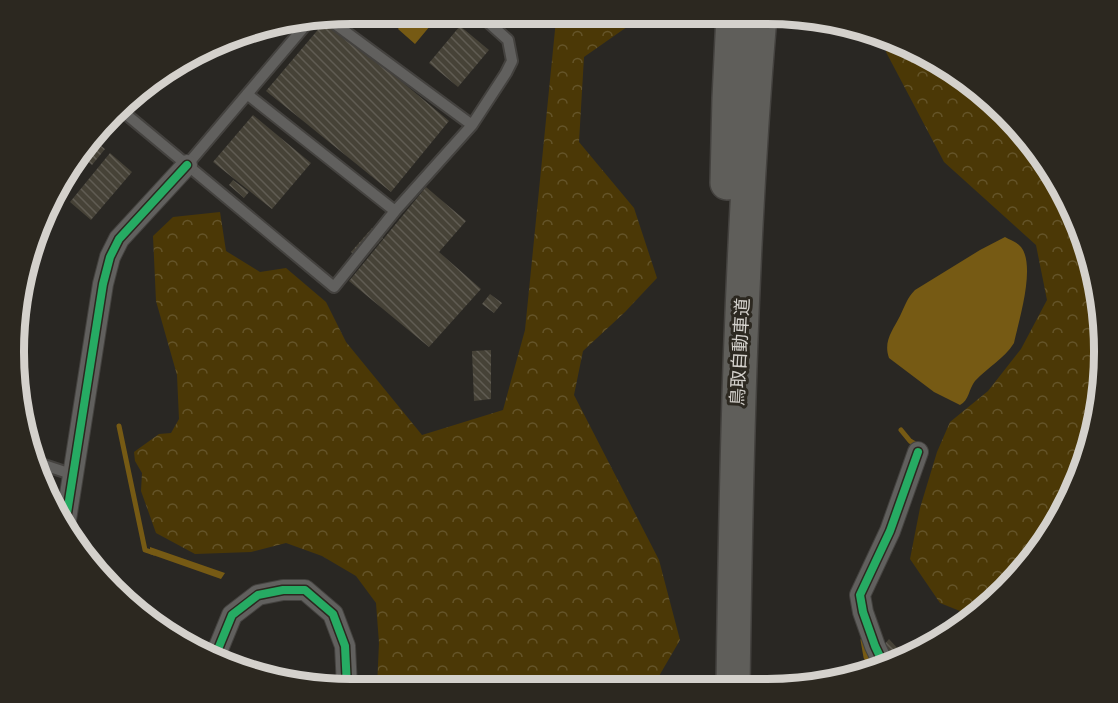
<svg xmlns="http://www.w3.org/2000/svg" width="1118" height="703" font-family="Signika,'Noto Sans JP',sans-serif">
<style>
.forest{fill:url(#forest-crowns)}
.water{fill:#765a14}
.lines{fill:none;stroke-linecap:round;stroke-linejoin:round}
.stream{stroke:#765a14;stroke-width:5}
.building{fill:url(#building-back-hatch)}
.service-casing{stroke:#44423f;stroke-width:14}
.minor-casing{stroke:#44423f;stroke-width:22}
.motorway-casing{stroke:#44423f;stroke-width:36}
.service{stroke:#61605e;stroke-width:10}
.minor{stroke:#61605e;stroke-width:20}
.motorway{stroke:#5f5e5a;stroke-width:33}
.cycleway-casing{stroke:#2c2820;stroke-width:11}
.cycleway{stroke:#26ab63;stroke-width:8}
.labels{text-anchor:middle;stroke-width:6;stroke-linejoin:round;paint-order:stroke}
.street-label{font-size:18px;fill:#d4d1cc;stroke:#2c2820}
.rim{fill:none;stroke:#d4d1cc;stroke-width:8}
</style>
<defs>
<pattern id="forest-crowns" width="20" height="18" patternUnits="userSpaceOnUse" patternTransform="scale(1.5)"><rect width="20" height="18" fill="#4b3806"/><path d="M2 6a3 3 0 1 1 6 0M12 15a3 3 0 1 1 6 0" fill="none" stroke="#645429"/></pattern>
<pattern id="building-back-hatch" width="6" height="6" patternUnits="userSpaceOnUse" patternTransform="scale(1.5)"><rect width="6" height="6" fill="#464237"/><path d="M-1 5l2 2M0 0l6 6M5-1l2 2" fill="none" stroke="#605c53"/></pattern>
</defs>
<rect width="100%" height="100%" fill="#292723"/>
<path class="forest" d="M 552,15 L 644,15 L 584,57 L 579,142 L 634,208 L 657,278 L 625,312 L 583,351 L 574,395 L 659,560 L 680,640 L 652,688 L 377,687 L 379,643 L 376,603 L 356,576 L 322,556 L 286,543 L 251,552 L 195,554 L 156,533 L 141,491 L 142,473 L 135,461 L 134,452 L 159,434 L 171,433 L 179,419 L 177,375 L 156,301 L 153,236 L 173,217 L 220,212 L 226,251 L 260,272 L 286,268 L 326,302 L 346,342 L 422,435 L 503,410 L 525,330 L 556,20 Z
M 887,37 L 896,39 L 973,84 L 1059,183 L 1102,308 L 1093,439 L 1034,558 L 975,617 L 940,603 L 910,559 L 920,508 L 937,452 L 950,422 L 988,391 L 1021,349 L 1047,300 L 1036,245 L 944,162 L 886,52 Z"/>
<path class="water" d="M 391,14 L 440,14 L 415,44 L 398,29 L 402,23 Z
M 1005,237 C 1010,240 1017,242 1021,247 C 1036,266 1019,320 1014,343 C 1004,359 988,367 975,381 C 969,388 969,401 960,405 L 934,392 L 889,358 C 883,341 893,330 900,316 C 905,306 907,298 915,290 L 980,250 Z
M 150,547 L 225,573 L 221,579 L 150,554 Z"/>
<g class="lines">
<path class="stream" d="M 119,426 L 145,550 L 154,553
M 901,430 L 910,441 L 920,447
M 863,640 L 866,657 L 872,666"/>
</g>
<path class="building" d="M 327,19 L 449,121 L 391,192 L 266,91 Z
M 460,26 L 489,50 L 458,87 L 429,63 Z
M 253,115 L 311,163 L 272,209 L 213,162 Z
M 91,138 L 105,149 L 92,165 L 79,154 L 84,145 Z
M 110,153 L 132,172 L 91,220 L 70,202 Z
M 233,180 L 249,192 L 244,198 L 229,185 Z
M 426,187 L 466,221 L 439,252 L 481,289 L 429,347 L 349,281 Z
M 372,228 L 383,238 L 363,261 L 351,252 Z
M 490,294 L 502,303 L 494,313 L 482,304 Z
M 491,350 L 491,399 L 474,401 L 472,351 Z
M 889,639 L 900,651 L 893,657 L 883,646 Z"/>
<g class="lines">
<defs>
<path id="service" d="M 327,18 L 472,125
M 247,94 L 395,211
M 121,110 L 334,287 L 395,211 L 472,125 L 506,73 L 512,61 L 508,40 L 479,14
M 187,165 L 310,20
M 35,462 L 74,475"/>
<path id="minor" d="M 65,526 L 103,284 L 110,257 L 119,239 L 187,165
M 214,659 L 232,615 L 258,595 L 283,590 L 305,590 L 333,614 L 345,646 L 347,687
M 883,663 L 875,646 L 863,612 L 860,595 L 890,531 L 918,452"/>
<path id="motorway" d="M 727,183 L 729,98 L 733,16
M 733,689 C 736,464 741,240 760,16"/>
</defs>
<use href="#service" class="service-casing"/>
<use href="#minor" class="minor-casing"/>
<use href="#motorway" class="motorway-casing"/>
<use href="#service" class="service"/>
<use href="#minor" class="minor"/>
<use href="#motorway" class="motorway"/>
<defs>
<path id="cycleway" d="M 65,526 L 103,284 L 110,257 L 119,239 L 187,165
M 214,659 L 232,615 L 258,595 L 283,590 L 305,590 L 333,614 L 345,646 L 347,687
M 883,663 L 875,646 L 863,612 L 860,595 L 890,531 L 918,452"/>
</defs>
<use href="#cycleway" class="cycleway-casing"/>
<use href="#cycleway" class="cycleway"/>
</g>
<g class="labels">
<g class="street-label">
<text transform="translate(740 352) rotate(-87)" y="6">鳥取自動車道</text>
</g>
</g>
<path d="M0 0H1118V703H0ZM351 24H767A327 327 0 0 1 1094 351V352A327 327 0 0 1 767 679H351A327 327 0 0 1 24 352V351A327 327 0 0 1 351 24Z" fill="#2c2820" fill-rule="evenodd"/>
<path class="rim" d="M351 24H767A327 327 0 0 1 1094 351V352A327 327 0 0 1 767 679H351A327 327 0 0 1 24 352V351A327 327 0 0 1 351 24Z"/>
</svg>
